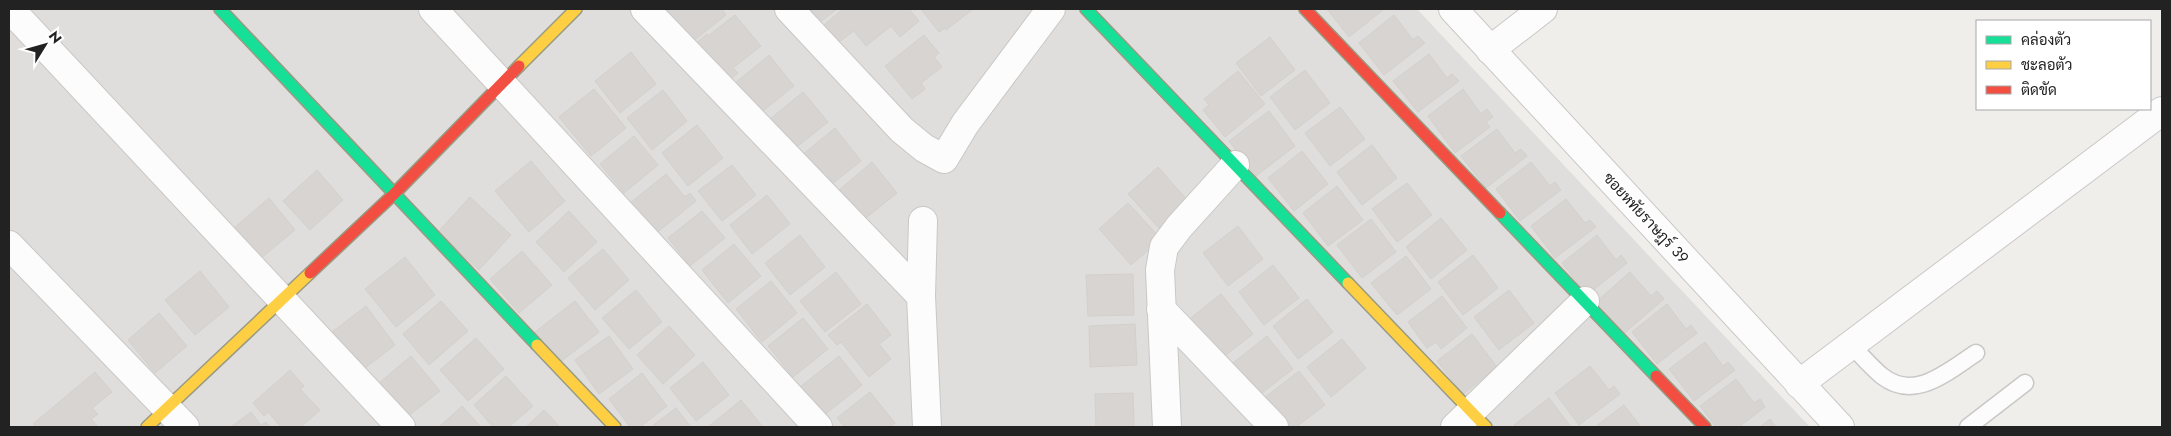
<svg xmlns="http://www.w3.org/2000/svg" width="2171" height="436" font-family="Jost,Sarabun,sans-serif">
<style>
.residential{fill:#dfdedc}
.building{fill:#d7d4d2;stroke:#d3d0cc}
.lines{fill:none;stroke-linecap:round;stroke-linejoin:round}
.lane-casing{stroke:#c9c8c7;stroke-width:19}
.street-casing{stroke:#c9c8c7;stroke-width:30}
.fast-casing{stroke:#999a82;stroke-width:14}
.slow-casing{stroke:#999a82;stroke-width:14}
.jam-casing{stroke:#999a82;stroke-width:14}
.lane{stroke:#fdfcfc;stroke-width:16}
.street{stroke:#fdfcfc;stroke-width:28}
.fast{stroke:#16e098;stroke-width:11}
.slow{stroke:#ffcf43;stroke-width:11}
.jam{stroke:#f24e42;stroke-width:11}
.labels{text-anchor:middle;stroke-width:4;stroke-linejoin:round;paint-order:stroke}
.street-label{font-size:15px;fill:#222;stroke:#fff}
</style>
<rect width="100%" height="100%" fill="#f0eeeb"/>
<path class="residential" d="M 9,9 L 1417,9 L 1810,427 L 9,427 Z"/>
<path class="building" d="M 666,9 L 722,9 L 726,15 L 692,42 Z
M 795,9 L 837,9 L 811,29 Z
M 843,9 L 909,9 L 919,21 L 900,37 L 891,26 L 866,46 L 854,31 L 831,48 L 818,30 Z
M 921,9 L 973,9 L 946,30 L 945,28 L 939,32 Z
M 1327,9 L 1384,9 L 1349,37 Z
M 735,15 L 761,46 L 733,68 L 738,73 L 724,84 L 693,46 L 707,34 L 708,36 Z
M 1394,15 L 1413,40 L 1418,36 L 1425,43 L 1384,75 L 1359,43 Z
M 924,35 L 939,53 L 934,57 L 942,67 L 921,83 L 925,89 L 912,99 L 885,66 Z
M 1270,37 L 1295,70 L 1261,96 L 1236,63 Z
M 631,52 L 656,84 L 620,113 L 595,81 Z
M 1429,54 L 1447,78 L 1452,74 L 1459,81 L 1418,112 L 1393,81 Z
M 769,55 L 794,86 L 759,114 L 734,84 Z
M 1305,70 L 1330,103 L 1295,130 L 1270,97 Z
M 1238,71 L 1265,104 L 1225,137 L 1203,110 L 1209,105 L 1204,99 Z
M 594,89 L 626,128 L 591,156 L 559,117 Z
M 1463,89 L 1481,114 L 1487,109 L 1493,117 L 1486,122 L 1490,127 L 1455,153 L 1428,116 Z
M 663,90 L 687,121 L 652,150 L 627,118 Z
M 803,92 L 828,122 L 793,150 L 769,120 Z
M 1340,107 L 1365,139 L 1330,166 L 1305,133 Z
M 1269,111 L 1295,146 L 1256,176 L 1229,141 Z
M 697,125 L 723,158 L 688,186 L 662,153 Z
M 835,128 L 861,161 L 827,188 L 801,156 Z
M 1497,129 L 1515,153 L 1521,149 L 1527,156 L 1486,188 L 1461,156 Z
M 634,136 L 658,165 L 624,193 L 600,164 Z
M 1372,145 L 1397,178 L 1362,205 L 1337,172 Z
M 1302,151 L 1328,184 L 1294,211 L 1268,178 Z
M 531,161 L 565,201 L 529,232 L 495,191 Z
M 872,162 L 897,193 L 862,221 L 838,191 Z
M 1531,162 L 1550,186 L 1555,182 L 1561,190 L 1520,221 L 1496,189 Z
M 732,165 L 756,195 L 722,221 L 698,191 Z
M 1158,167 L 1188,201 L 1159,228 L 1128,194 Z
M 317,170 L 343,200 L 310,230 L 283,201 Z
M 666,174 L 685,197 L 690,193 L 696,201 L 649,239 L 624,208 Z
M 1407,183 L 1432,215 L 1397,242 L 1372,209 Z
M 1337,186 L 1363,220 L 1328,246 L 1303,213 Z
M 767,195 L 790,224 L 752,254 L 730,225 Z
M 470,197 L 511,235 L 479,270 L 438,232 Z
M 269,198 L 295,230 L 260,259 L 234,228 Z
M 1566,199 L 1585,223 L 1590,220 L 1596,227 L 1555,258 L 1531,226 Z
M 1128,203 L 1161,239 L 1131,265 L 1099,229 Z
M 569,211 L 597,242 L 564,272 L 536,242 Z
M 702,211 L 725,238 L 690,266 L 668,238 Z
M 1441,218 L 1467,250 L 1431,279 L 1406,247 Z
M 1371,219 L 1396,252 L 1362,278 L 1337,245 Z
M 1238,226 L 1263,259 L 1228,286 L 1203,253 Z
M 800,235 L 825,267 L 790,295 L 765,263 Z
M 1597,235 L 1616,260 L 1621,255 L 1627,263 L 1587,295 L 1562,263 Z
M 734,244 L 761,276 L 728,303 L 702,270 Z
M 603,249 L 629,280 L 595,310 L 568,278 Z
M 522,251 L 552,285 L 519,313 L 490,279 Z
M 1473,255 L 1498,288 L 1463,315 L 1438,282 Z
M 1406,256 L 1431,289 L 1397,315 L 1371,283 Z
M 405,257 L 435,295 L 396,327 L 365,289 Z
M 1273,265 L 1299,298 L 1264,325 L 1239,292 Z
M 200,271 L 229,307 L 195,335 L 165,300 Z
M 836,272 L 861,304 L 825,332 L 800,301 Z
M 1630,272 L 1651,296 L 1657,291 L 1664,299 L 1622,335 L 1595,303 Z
M 1133,274 L 1134,315 L 1088,316 L 1086,275 Z
M 771,281 L 797,313 L 762,342 L 736,309 Z
M 636,290 L 662,322 L 629,349 L 602,318 Z
M 1509,290 L 1534,323 L 1499,350 L 1474,317 Z
M 1221,294 L 1253,334 L 1218,361 L 1187,321 Z
M 1442,296 L 1467,328 L 1441,349 L 1436,342 L 1427,348 L 1408,322 Z
M 1307,299 L 1333,332 L 1298,359 L 1273,326 Z
M 441,301 L 468,331 L 429,365 L 403,334 Z
M 575,301 L 599,332 L 559,363 L 535,332 Z
M 867,304 L 891,335 L 879,344 L 891,359 L 869,377 L 841,342 L 837,345 L 828,335 Z
M 1667,304 L 1686,329 L 1691,325 L 1697,333 L 1657,364 L 1632,332 Z
M 366,306 L 395,345 L 365,368 L 352,352 L 349,355 L 332,332 Z
M 159,313 L 187,346 L 155,373 L 128,340 Z
M 803,318 L 828,349 L 793,377 L 768,346 Z
M 1135,324 L 1137,365 L 1090,367 L 1089,326 Z
M 669,326 L 695,355 L 663,384 L 637,355 Z
M 1472,334 L 1497,367 L 1463,394 L 1437,361 Z
M 609,336 L 633,369 L 599,394 L 575,360 Z
M 1267,336 L 1293,369 L 1258,396 L 1233,363 Z
M 476,338 L 504,369 L 468,401 L 440,370 Z
M 1342,339 L 1366,368 L 1331,397 L 1307,367 Z
M 1705,342 L 1723,366 L 1728,362 L 1735,370 L 1694,401 L 1669,369 Z
M 411,356 L 440,391 L 407,417 L 379,383 Z
M 839,356 L 862,385 L 823,416 L 800,387 Z
M 703,362 L 729,395 L 696,421 L 670,388 Z
M 1590,366 L 1609,390 L 1614,386 L 1620,394 L 1579,425 L 1555,393 Z
M 290,370 L 304,386 L 300,389 L 320,410 L 301,427 L 281,427 L 268,412 L 264,416 L 253,403 Z
M 1299,371 L 1325,405 L 1296,427 L 1278,427 L 1259,402 Z
M 95,372 L 112,392 L 92,408 L 98,414 L 91,419 L 98,427 L 36,427 L 33,424 Z
M 642,373 L 667,406 L 640,427 L 630,427 L 609,399 Z
M 506,376 L 533,406 L 509,427 L 493,427 L 474,405 Z
M 1736,379 L 1754,403 L 1760,399 L 1765,407 L 1739,427 L 1716,427 L 1700,406 Z
M 870,392 L 895,423 L 890,427 L 845,427 L 837,418 Z
M 1133,393 L 1134,427 L 1096,427 L 1095,394 Z
M 1549,398 L 1571,427 L 1516,427 L 1514,425 Z
M 741,400 L 763,427 L 708,427 Z
M 1624,405 L 1641,427 L 1595,427 Z
M 462,406 L 481,427 L 439,427 Z
M 676,408 L 691,427 L 651,427 Z
M 544,410 L 560,427 L 526,427 Z
M 251,412 L 261,425 L 266,422 L 270,427 L 231,427 Z
M 1770,419 L 1776,427 L 1760,427 Z"/>
<g class="lines">
<defs>
<path id="lane" d="M 1851,345 C 1861,355 1871,367 1882,376 C 1915,402 1948,371 1976,353
M 1968,427 L 2025,383"/>
<path id="street" d="M 10,9 L 401,427
M 433,9 L 818,427
M 645,9 L 921,296
M 789,9 L 902,130 L 924,148 L 944,159 L 965,124 L 1051,9
M 1453,9 L 1840,427
M 1490,50 L 1543,9
M 923,221 L 921,296 L 927,427
M 9,245 L 185,427
M 1161,309 L 1274,427
M 1799,384 L 2162,111
M 1167,427 L 1160,270 L 1164,247 L 1179,227 L 1235,165
M 1455,427 L 1585,301"/>
<path id="fast" d="M 220,9 L 537,345
M 1086,9 L 1348,283
M 1500,213 L 1656,376"/>
<path id="slow" d="M 519,66 L 576,9
M 1348,283 L 1486,427
M 537,345 L 615,427
M 147,427 L 310,273"/>
<path id="jam" d="M 1305,9 L 1500,213
M 310,273 L 394,194 L 519,66
M 1656,376 L 1705,427"/>
</defs>
<use href="#lane" class="lane-casing"/>
<use href="#street" class="street-casing"/>
<use href="#fast" class="fast-casing"/>
<use href="#slow" class="slow-casing"/>
<use href="#jam" class="jam-casing"/>
<use href="#lane" class="lane"/>
<use href="#street" class="street"/>
<use href="#fast" class="fast"/>
<use href="#slow" class="slow"/>
<use href="#jam" class="jam"/>
</g>
<g class="labels">
<g class="street-label">
<text transform="translate(1646 218) rotate(47)" y="5">ซอยหทัยราษฎร์ 39</text>
</g>
</g>
<rect width="2171" height="436" fill="none" stroke="#222222" stroke-width="20"/>
<rect x="1976" y="20" width="175" height="90" fill="#ffffff" stroke="#a7a7a7"/>
<rect x="1986" y="36" width="25" height="8" fill="#16e098" stroke="#a7a7a7"/>
<text x="2021" y="45" font-size="15" fill="#222222">คล่องตัว</text>
<rect x="1986" y="61" width="25" height="8" fill="#ffcf43" stroke="#a7a7a7"/>
<text x="2021" y="70" font-size="15" fill="#222222">ชะลอตัว</text>
<rect x="1986" y="86" width="25" height="8" fill="#f24e42" stroke="#a7a7a7"/>
<text x="2021" y="95" font-size="15" fill="#222222">ติดขัด</text>
<g transform="translate(45 45) rotate(53)" stroke="#ffffff" stroke-width="4" paint-order="stroke">
<path d="M0-4L9 19L0 12L-9 19Z" fill="#222222"/>
<text y="-8" font-size="14" font-weight="bold" text-anchor="middle" fill="#222222">N</text>
</g>
</svg>
